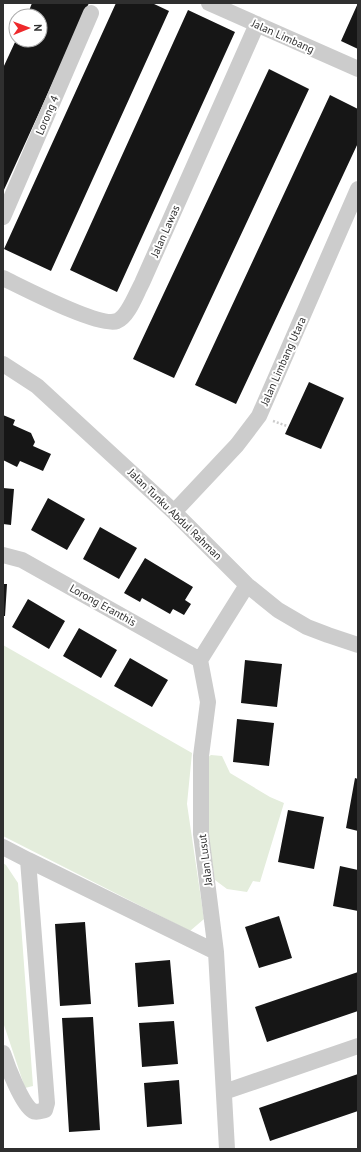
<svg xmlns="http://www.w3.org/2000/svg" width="361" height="1152" font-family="'PT Sans',sans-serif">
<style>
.green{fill:#e4eddc}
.building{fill:#161616}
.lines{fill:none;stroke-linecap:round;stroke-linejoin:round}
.path{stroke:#ccc;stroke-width:2.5;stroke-dasharray:2 2;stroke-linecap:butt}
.minor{stroke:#ccc;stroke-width:16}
.labels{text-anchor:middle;stroke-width:4;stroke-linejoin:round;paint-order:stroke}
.street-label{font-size:11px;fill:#2f2f2f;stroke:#fff}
</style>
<rect width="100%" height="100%" fill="#fff"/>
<path class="green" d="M 3,645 L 192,753 L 187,804 L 204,919 L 190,931 L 3,836 Z
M 211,755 L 222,756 L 230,773 L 270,797 L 284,803 L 260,882 L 253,881 L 247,892 L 227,889 L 215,880 L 204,812 L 204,760 Z
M 3,863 L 6,865 L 18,883 L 33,1086 L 25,1088 L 3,1022 Z"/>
<path class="building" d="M 32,3 L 89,3 L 3,192 L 3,68 L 16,40 L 40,40 L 40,16 L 27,16 Z
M 116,3 L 152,3 L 169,11 L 51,271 L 4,249 Z
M 358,3 L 358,49 L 341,41 Z
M 188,10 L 235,32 L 117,292 L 70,270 Z
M 269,69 L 309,89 L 174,378 L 133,359 Z
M 330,95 L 358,109 L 358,143 L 236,404 L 195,385 Z
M 309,382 L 344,398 L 321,449 L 285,434 Z
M 3,415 L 15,420 L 13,425 L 31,433 L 35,442 L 33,446 L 51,454 L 43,471 L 20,461 L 17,467 L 3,460 Z
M 3,488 L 14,489 L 11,525 L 3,524 Z
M 48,498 L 85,519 L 67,550 L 31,530 Z
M 100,527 L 137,548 L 119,579 L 83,559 Z
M 145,558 L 193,587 L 185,600 L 191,604 L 184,615 L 173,609 L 170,614 L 142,598 L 140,602 L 124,593 Z
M 3,584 L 7,584 L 5,616 L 3,616 Z
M 28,599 L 65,621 L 49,649 L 12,627 Z
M 79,628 L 117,650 L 101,678 L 63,656 Z
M 130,658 L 168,680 L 152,707 L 114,686 Z
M 245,660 L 282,664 L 277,707 L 241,703 Z
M 237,719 L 274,723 L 269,766 L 233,762 Z
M 355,778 L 358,779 L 358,831 L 346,828 Z
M 288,810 L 324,817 L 314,869 L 278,862 Z
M 340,866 L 358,870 L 358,911 L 333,906 Z
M 279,916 L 292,958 L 259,968 L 245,927 Z
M 85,922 L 91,1004 L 60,1006 L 55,924 Z
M 170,960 L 174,1004 L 138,1007 L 135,963 Z
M 358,972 L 358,1011 L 267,1042 L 255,1007 Z
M 93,1017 L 100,1130 L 69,1132 L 62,1018 Z
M 174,1021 L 178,1064 L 142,1067 L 139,1023 Z
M 358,1074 L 358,1111 L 270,1141 L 259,1108 Z
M 179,1080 L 182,1124 L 147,1127 L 144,1083 Z"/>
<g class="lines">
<path class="path" d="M 273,421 L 287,426"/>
<path class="minor" d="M 209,3 L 358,69
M 3,217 L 91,13
M 3,278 C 22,287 100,328 117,321 C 128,317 136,294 142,283 L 257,24
M 3,364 L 37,386 L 174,512 L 247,585 L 278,610 L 307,627 L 328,635 L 358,645
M 174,512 L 237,445 L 259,416 L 358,189
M 3,555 L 22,560 L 200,660
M 3,847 L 28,860
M 3,1053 C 7,1065 22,1105 33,1111 C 36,1113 41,1111 45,1110 L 47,1103 L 28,860 L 216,952
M 224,1092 L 358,1046
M 227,1149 L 216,952 L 201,834 L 201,756 L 208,702 L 200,660 L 247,585"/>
</g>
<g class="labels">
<g class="street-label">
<text transform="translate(283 36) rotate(24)" y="4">Jalan Limbang</text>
<text transform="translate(47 115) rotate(-67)" y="4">Lorong 4</text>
<text transform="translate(165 231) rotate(-66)" y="4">Jalan Lawas</text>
<text transform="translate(283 361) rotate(-66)" y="4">Jalan Limbang Utara</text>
<text transform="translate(175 514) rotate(44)" y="4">Jalan Tunku Abdul Rahman</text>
<text transform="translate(103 605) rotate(29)" y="4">Lorong Eranthis</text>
<text transform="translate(205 860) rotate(-97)" y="4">Jalan Lusut</text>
</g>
</g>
<rect width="361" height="1152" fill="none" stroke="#2f2f2f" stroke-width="8"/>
<g transform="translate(28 28) rotate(89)"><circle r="19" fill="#ffffff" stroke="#acacac"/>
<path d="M0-3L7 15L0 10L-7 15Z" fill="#ee292b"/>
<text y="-6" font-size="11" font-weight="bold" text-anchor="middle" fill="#2f2f2f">N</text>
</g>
</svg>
